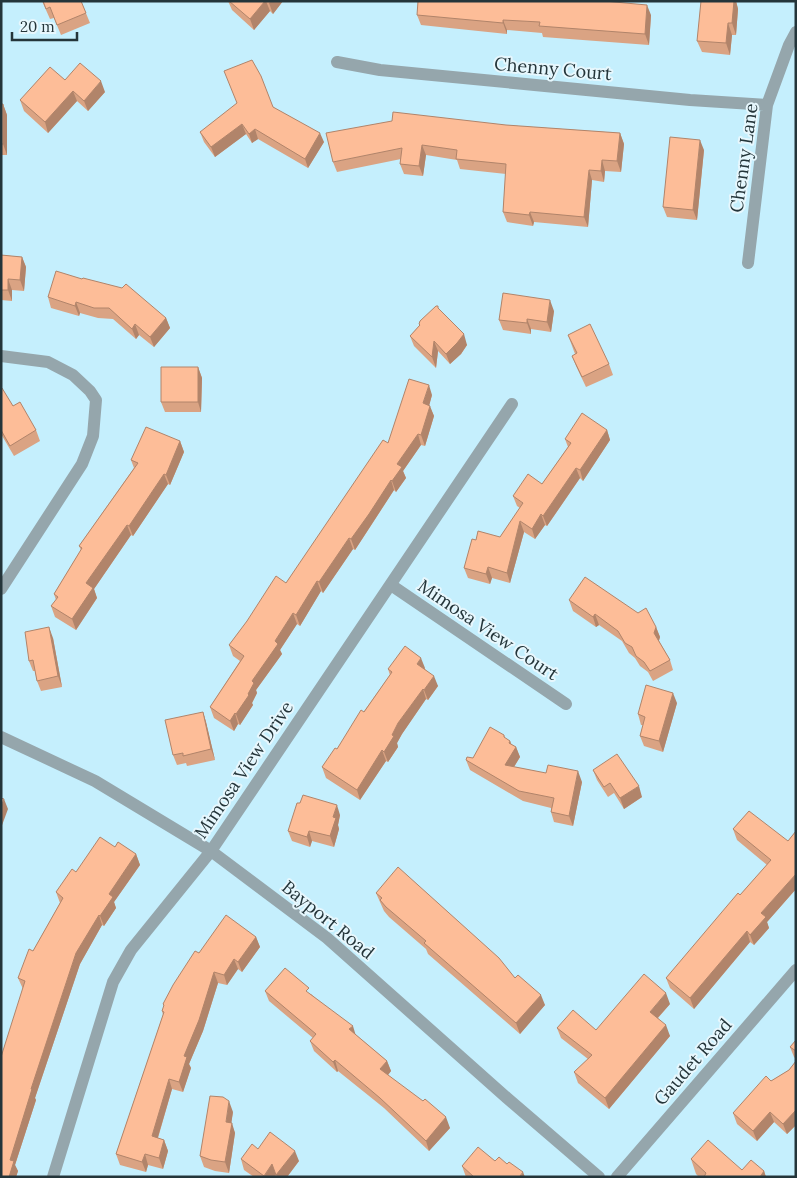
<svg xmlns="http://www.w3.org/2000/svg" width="797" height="1178" font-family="Lora,serif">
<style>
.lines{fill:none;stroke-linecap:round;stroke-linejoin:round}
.street{stroke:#95a6ac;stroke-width:12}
.wall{fill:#daa383}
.shaded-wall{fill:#b1846a}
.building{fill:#fdbd98;stroke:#b1846a}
.labels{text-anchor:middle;stroke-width:4;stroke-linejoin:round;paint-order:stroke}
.street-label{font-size:18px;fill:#24353a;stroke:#e7f7fd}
</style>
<rect width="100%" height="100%" fill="#c5effd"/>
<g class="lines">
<path class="street" d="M 337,62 L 380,70 L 690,100 L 767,105
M 748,263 L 767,105 L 789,45 L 796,32
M 1,356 L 48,362 L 73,375 L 90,391 L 96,400 L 93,436 L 82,464 L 1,589
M 391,585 L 566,704
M 1,737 L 95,781 L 211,851 L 327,938 L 507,1098 L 599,1177
M 53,1177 L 113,982 L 131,950 L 211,851 L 512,404
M 617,1177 L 796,970"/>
</g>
<path class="wall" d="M 42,1 L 81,1 L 90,23 L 61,35 L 54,18 L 50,19 Z
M 228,1 L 283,1 L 273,14 L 270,11 L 254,30 L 232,10 Z
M 736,1 L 738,9 L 736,35 L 732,35 L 730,55 L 702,52 L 697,41 Z
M 417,15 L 651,15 L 649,45 L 543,37 L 542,33 L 507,30 L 507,34 L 421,25 Z
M 65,80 L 105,92 L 88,111 L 77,101 L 48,133 L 24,111 L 20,100 Z
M 1,104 L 3,104 L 7,115 L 7,155 L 1,155 Z
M 273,107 L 324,142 L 308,168 L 258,139 L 252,143 L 246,134 L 215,157 L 204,142 L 200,132 Z
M 506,125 L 620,133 L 624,144 L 621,172 L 605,171 L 604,182 L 592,180 L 588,227 L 534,222 L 533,226 L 507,222 L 503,212 L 506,174 L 460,169 L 457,160 L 426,155 L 423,176 L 404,174 L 400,164 L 401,159 L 337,172 L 333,162 Z
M 704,150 L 697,220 L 667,217 L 663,207 Z
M 1,255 L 22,257 L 26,267 L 24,291 L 12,290 L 12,301 L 1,300 Z
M 48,297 L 166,318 L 170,328 L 154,347 L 139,335 L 136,339 L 113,319 L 98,318 L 80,313 L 79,316 L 51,308 Z
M 440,310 L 467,345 L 461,354 L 450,364 L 438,351 L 436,368 L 414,346 L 410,336 L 419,326 L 419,324 Z
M 554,311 L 551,332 L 531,329 L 531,334 L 503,330 L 499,320 Z
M 568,335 L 609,364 L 613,375 L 586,387 L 576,366 L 572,356 L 575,354 Z
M 198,367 L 202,378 L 201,412 L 165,412 L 161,402 Z
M 1,388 L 13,406 L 36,430 L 40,441 L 14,456 L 1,434 Z
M 432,395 L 429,405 L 434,416 L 425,446 L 421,445 L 403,471 L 406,478 L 396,492 L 394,490 L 372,524 L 355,550 L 353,549 L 323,593 L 321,591 L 300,626 L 297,624 L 280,650 L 282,654 L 256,690 L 257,693 L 252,703 L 253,705 L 240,725 L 238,724 L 234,731 L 214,718 L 210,707 L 240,661 L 233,656 L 229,645 L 286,583 L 388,443 Z
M 607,430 L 610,440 L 583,481 L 580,478 L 547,526 L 545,525 L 535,539 L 524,532 L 510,583 L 492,578 L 490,584 L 468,578 L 464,568 L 476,540 L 500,537 L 520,508 L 517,506 L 513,496 L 542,484 L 568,447 L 565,439 Z
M 180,441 L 184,452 L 170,485 L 168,484 L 133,536 L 131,535 L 94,589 L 97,598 L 76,630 L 55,617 L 51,606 L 56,600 L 54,594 L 81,550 L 79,546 L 134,468 L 131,460 Z
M 569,600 L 656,627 L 660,637 L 659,641 L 670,660 L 673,670 L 653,681 L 648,672 L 640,666 L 635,658 L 629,653 L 622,641 L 599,625 L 596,627 L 573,611 Z
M 53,638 L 62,687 L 41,691 L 37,681 L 35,671 L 33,671 L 29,661 Z
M 425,668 L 425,669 L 438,686 L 428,700 L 426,699 L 402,734 L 397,743 L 398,747 L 388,762 L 386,761 L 360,800 L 326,778 L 322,767 L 337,749 L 390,675 L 388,669 Z
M 677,703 L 663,752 L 644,746 L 640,736 L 643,725 L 641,725 L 638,714 Z
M 203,712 L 206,722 L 215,760 L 187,766 L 186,763 L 177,765 L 173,755 Z
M 504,735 L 505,738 L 510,741 L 511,744 L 516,747 L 520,757 L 514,767 L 582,782 L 573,826 L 554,822 L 551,812 L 551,808 L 523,801 L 470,770 L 466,760 L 473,758 Z
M 593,770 L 642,797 L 624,809 L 614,793 L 608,797 L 597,780 Z
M 340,815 L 338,825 L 339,829 L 334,847 L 312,841 L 310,847 L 292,841 L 288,831 Z
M 733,829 L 788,841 L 796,831 L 796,889 L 767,922 L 769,928 L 754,945 L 750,942 L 694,1009 L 670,988 L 666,978 L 767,865 L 737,840 Z
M 115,847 L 136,854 L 140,865 L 114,902 L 116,908 L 104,926 L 102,925 L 80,964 L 35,1098 L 36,1100 L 15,1165 L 18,1171 L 16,1177 L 1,1177 L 23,989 L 18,978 L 33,951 L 60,903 L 56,892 L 76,872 Z
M 376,893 L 515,978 L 545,1005 L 520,1034 L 428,954 L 426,949 L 389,917 L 384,911 Z
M 256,937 L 260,947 L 242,972 L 238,969 L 227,985 L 218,983 L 203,1031 L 189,1064 L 191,1068 L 183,1092 L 172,1089 L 158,1138 L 164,1140 L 168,1151 L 163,1169 L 148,1165 L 146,1172 L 120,1165 L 116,1154 L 163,1015 L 162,1011 L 164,1007 L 163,1004 L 199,953 Z
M 265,991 L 311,994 L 356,1035 L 387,1061 L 391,1071 L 388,1075 L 450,1128 L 429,1151 L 384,1108 L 338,1071 L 337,1072 L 314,1051 L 310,1041 L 313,1038 L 269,1001 Z
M 670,1004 L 658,1018 L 670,1036 L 609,1109 L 578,1083 L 574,1072 L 588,1059 L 561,1038 L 557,1028 L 596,1030 Z
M 796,1040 L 796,1059 L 794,1057 L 790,1047 Z
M 796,1061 L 796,1125 L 787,1134 L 774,1122 L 757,1141 L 737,1124 L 733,1113 L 771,1081 L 789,1070 Z
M 233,1112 L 231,1123 L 235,1133 L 229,1173 L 215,1171 L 204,1167 L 200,1156 Z
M 258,1149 L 299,1161 L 287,1177 L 277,1177 L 276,1175 L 275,1177 L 254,1177 L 244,1170 L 241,1159 Z
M 691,1159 L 742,1170 L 764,1171 L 766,1177 L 699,1177 L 696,1174 Z
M 495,1161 L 525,1177 L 466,1177 L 462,1166 Z"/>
<path class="shaded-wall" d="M 265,1 L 266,1 L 270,11 L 254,30 L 250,19 Z
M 271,1 L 283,1 L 273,14 L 269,3 Z
M 732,1 L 736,1 L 738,9 L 736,35 L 732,23 Z
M 647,5 L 651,15 L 649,45 L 645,34 Z
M 503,20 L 507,30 L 507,34 L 503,23 Z
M 728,23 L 732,35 L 730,55 L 726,43 Z
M 101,81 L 105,92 L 88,111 L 84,101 Z
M 73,91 L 77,101 L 48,133 L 45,122 Z
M 3,104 L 7,115 L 7,155 L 3,144 Z
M 242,124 L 246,134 L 215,157 L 211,147 Z
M 255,129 L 258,139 L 252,143 L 249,134 Z
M 320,133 L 324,142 L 308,168 L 305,159 Z
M 620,133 L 624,144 L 621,172 L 617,161 Z
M 700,140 L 704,150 L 697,220 L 693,210 Z
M 422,145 L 426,155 L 423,176 L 419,166 Z
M 602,160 L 605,171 L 604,182 L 601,171 Z
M 589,170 L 592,180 L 588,227 L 584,217 Z
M 530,212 L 534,222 L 533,226 L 529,215 Z
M 22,257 L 26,267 L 24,291 L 20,280 Z
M 8,279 L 12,290 L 12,301 L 8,290 Z
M 550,300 L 554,311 L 551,332 L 547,322 Z
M 76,302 L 80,313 L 79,316 L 75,306 Z
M 166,318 L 170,328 L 154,347 L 150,337 Z
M 527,319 L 531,329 L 531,334 L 527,323 Z
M 135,324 L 139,335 L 136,339 L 132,329 Z
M 464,334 L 467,345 L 461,354 L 450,364 L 446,354 Z
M 434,341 L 438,351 L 436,368 L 432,357 Z
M 198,367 L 202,378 L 201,412 L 198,402 Z
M 429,385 L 432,395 L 427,414 L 423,403 Z
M 430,406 L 434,416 L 425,446 L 421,435 Z
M 607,430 L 610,440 L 583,481 L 580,470 Z
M 418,434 L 421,445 L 403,471 L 406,478 L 396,492 L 392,481 L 397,464 Z
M 180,441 L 184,452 L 170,485 L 166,475 Z
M 576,468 L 580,478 L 547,526 L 543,516 Z
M 164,474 L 168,484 L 133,536 L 129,526 Z
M 391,480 L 394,490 L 355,550 L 351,539 Z
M 541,514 L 545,525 L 535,539 L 532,529 Z
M 520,521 L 524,532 L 510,583 L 507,573 Z
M 127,525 L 131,535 L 94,589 L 97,598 L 76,630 L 72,619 L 86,583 Z
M 349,538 L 353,549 L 323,593 L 319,582 Z
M 488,567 L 492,578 L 490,584 L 486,574 Z
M 317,581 L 321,591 L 300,626 L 296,615 Z
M 293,613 L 297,624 L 280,650 L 282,654 L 256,690 L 257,693 L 252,703 L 253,705 L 240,725 L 236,714 L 248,694 L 252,681 L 275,641 Z
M 595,614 L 599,625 L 596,627 L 593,617 Z
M 49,627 L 53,638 L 62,687 L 58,676 Z
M 656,627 L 660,637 L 658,643 L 654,633 Z
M 421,658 L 425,668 L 421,674 L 417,664 Z
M 434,676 L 438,686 L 428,700 L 424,690 Z
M 423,689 L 426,699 L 402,734 L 397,743 L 398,747 L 388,762 L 384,752 L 392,735 L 398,723 Z
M 673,693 L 677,703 L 663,752 L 659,741 Z
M 203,712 L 206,722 L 215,760 L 211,749 Z
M 235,713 L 238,724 L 234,731 L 230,721 Z
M 510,741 L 514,750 L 516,747 L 520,757 L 509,775 L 505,765 L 509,743 Z
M 382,750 L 386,761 L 360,800 L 357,790 Z
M 578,771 L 582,782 L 573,826 L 569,816 Z
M 639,786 L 642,797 L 624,809 L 620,798 Z
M 4,799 L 8,809 L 1,828 L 1,807 Z
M 337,805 L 340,815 L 338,825 L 339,829 L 334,847 L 330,836 L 333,817 Z
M 309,831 L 312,841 L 310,847 L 307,837 Z
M 136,854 L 140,865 L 114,902 L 116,908 L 104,926 L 100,916 L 109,894 Z
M 796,874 L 796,889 L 767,922 L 769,928 L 754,945 L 750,935 L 761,913 Z
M 99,915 L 102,925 L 80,964 L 35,1098 L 36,1100 L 15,1165 L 18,1171 L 16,1177 L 9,1177 L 10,1160 L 31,1089 L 76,953 Z
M 747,931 L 750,942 L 694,1009 L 690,998 Z
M 256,937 L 260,947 L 242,972 L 238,962 Z
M 234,959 L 238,969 L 227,985 L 224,975 Z
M 214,972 L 218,983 L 203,1031 L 189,1064 L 191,1068 L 183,1092 L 179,1082 L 184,1056 Z
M 666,993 L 670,1004 L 654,1022 L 650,1012 Z
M 541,995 L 545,1005 L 520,1034 L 516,1023 Z
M 666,1025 L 670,1036 L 609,1109 L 605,1098 Z
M 353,1026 L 356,1036 L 349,1029 Z
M 335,1060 L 338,1071 L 337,1072 L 333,1062 Z
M 387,1061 L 391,1071 L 384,1080 L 380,1069 Z
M 169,1079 L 172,1089 L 155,1147 L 152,1136 Z
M 229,1101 L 233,1112 L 230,1132 L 226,1122 Z
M 796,1110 L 796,1125 L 787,1134 L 783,1124 Z
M 770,1112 L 774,1122 L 757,1141 L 753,1131 Z
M 446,1117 L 450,1128 L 429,1151 L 426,1141 Z
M 232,1123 L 235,1133 L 229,1173 L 225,1162 Z
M 164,1140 L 168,1151 L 163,1169 L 159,1158 Z
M 295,1151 L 299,1161 L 287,1177 L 277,1177 L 276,1175 Z
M 145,1154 L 148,1165 L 146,1172 L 142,1162 Z
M 272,1164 L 276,1175 L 275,1177 L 264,1177 Z
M 764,1171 L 766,1177 L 760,1177 Z
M 523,1172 L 525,1177 L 520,1177 Z"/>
<path class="building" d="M 43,1 L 81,1 L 86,13 L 57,25 L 50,7 L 46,9 Z
M 229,1 L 265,1 L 250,19 Z
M 418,1 L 604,1 L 647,5 L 645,34 L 539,26 L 540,22 L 503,20 L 503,23 L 417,15 Z
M 701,1 L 734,1 L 732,23 L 728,23 L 726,43 L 697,41 Z
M 252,60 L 261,76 L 273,107 L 320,133 L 305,159 L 255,129 L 249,134 L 242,124 L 211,147 L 200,132 L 237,103 L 224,71 Z
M 80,63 L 101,81 L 84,101 L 73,91 L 45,122 L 20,100 L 50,67 L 65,80 Z
M 1,104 L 3,104 L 3,144 L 1,144 Z
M 393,112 L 506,125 L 620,133 L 617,161 L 602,160 L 601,171 L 589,170 L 584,217 L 530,212 L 529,215 L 503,212 L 506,164 L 456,159 L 457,150 L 422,145 L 419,166 L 400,164 L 402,148 L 333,162 L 326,133 L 392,121 Z
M 670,137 L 700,140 L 693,210 L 663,207 Z
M 1,255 L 22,257 L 20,280 L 8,279 L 8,290 L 1,290 Z
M 56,271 L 82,279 L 83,278 L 122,288 L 126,284 L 166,318 L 150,337 L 135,324 L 132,329 L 109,308 L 94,308 L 76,302 L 75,306 L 48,297 Z
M 503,293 L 550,300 L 547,322 L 527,319 L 527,323 L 499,320 Z
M 436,306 L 438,306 L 438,308 L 464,334 L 457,343 L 446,354 L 434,341 L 432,357 L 410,336 L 420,325 L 419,324 L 420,321 Z
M 590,324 L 609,364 L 582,377 L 572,356 L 577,353 L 568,335 Z
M 161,367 L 198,367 L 198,402 L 161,402 Z
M 409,379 L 429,385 L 423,403 L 430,406 L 421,435 L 418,434 L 397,464 L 402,467 L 392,481 L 391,480 L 369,514 L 351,539 L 349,538 L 319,582 L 317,581 L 296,615 L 293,613 L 275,641 L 278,644 L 252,681 L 254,683 L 248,694 L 249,695 L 236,714 L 235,713 L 230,721 L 210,707 L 244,656 L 229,645 L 247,621 L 276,576 L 286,583 L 383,440 L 388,443 Z
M 1,388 L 2,388 L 13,406 L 20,402 L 36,430 L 10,446 L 1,430 Z
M 582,413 L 607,430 L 580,470 L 576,468 L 543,516 L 541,514 L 532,529 L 520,521 L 507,573 L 488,567 L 486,574 L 464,568 L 472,539 L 476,540 L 478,531 L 500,537 L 523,503 L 513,496 L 528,474 L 542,484 L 571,443 L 565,439 Z
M 146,427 L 180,441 L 166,475 L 164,474 L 129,526 L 127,525 L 86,583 L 93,588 L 72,619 L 51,606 L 58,597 L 54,594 L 82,548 L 79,546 L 138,463 L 131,460 Z
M 585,577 L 638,613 L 646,608 L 656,627 L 654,633 L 670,660 L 650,671 L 644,662 L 636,656 L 632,647 L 625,643 L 618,631 L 595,614 L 593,617 L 569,600 Z
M 49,627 L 58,676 L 37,681 L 33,660 L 29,661 L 25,632 Z
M 405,646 L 421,658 L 417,664 L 434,676 L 424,690 L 423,689 L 398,723 L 392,735 L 394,736 L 384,752 L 382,750 L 357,790 L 322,767 L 335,748 L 337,749 L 361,710 L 364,712 L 392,672 L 388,669 Z
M 646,685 L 673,693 L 659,741 L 640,736 L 645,717 L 638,714 Z
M 203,712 L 211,749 L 183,756 L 183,753 L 173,755 L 165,720 Z
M 490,727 L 504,735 L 504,737 L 510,741 L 509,743 L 516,747 L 505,765 L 546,773 L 548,765 L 578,771 L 569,816 L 551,812 L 554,798 L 519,791 L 466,760 L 467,757 L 473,758 Z
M 617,754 L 639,786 L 620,798 L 610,783 L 604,787 L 593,770 Z
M 303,795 L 337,805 L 333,817 L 336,818 L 330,836 L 309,831 L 307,837 L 288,831 L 297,803 L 300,803 Z
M 1,798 L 4,799 L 1,807 Z
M 749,811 L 788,841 L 796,831 L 796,874 L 761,913 L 766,917 L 750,935 L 747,931 L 690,998 L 666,978 L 738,893 L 740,895 L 771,860 L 733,829 Z
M 100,837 L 115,847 L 118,842 L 136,854 L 109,894 L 113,897 L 100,916 L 99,915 L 76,953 L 31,1089 L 32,1089 L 10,1160 L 14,1161 L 9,1177 L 1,1177 L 1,1057 L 25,981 L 18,978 L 29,949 L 33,951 L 63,898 L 56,892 L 72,869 L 76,872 Z
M 398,867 L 499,958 L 515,978 L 518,975 L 541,995 L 516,1023 L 424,943 L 426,941 L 386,907 L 380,900 L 382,898 L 376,893 Z
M 226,915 L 256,937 L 238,962 L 234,959 L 224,975 L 214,972 L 199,1020 L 184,1056 L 187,1057 L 179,1082 L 169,1079 L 152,1136 L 164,1140 L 159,1158 L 145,1154 L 142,1162 L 116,1154 L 164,1012 L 162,1011 L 164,1005 L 163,1004 L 173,985 L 195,951 L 199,953 Z
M 285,968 L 309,988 L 306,991 L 353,1026 L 349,1029 L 387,1061 L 380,1069 L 423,1101 L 425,1099 L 446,1117 L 426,1141 L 380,1098 L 335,1060 L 333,1062 L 310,1041 L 316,1034 L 265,991 Z
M 644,974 L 666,993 L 650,1012 L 666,1025 L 605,1098 L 574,1072 L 592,1055 L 557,1028 L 573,1010 L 596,1030 Z
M 796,1040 L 796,1051 L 790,1047 Z
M 796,1061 L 796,1101 L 795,1102 L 796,1103 L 796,1110 L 783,1124 L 770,1112 L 753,1131 L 733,1113 L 766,1076 L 771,1081 L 789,1070 Z
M 210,1096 L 223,1097 L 229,1101 L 226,1122 L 232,1123 L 225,1162 L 211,1160 L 200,1156 Z
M 270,1132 L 295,1151 L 276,1175 L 272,1164 L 264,1176 L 241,1159 L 252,1144 L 258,1149 Z
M 708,1140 L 742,1170 L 751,1160 L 764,1171 L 760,1177 L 704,1177 L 706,1173 L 691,1159 Z
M 478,1147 L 495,1161 L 499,1157 L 507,1164 L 509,1162 L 523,1172 L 520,1176 L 521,1177 L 474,1177 L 462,1166 Z"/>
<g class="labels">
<g class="street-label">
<text transform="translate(553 69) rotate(5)" y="6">Chenny Court</text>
<text transform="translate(744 158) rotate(-82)" y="6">Chenny Lane</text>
<text transform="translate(488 630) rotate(34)" y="6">Mimosa View Court</text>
<text transform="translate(244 770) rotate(-56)" y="6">Mimosa View Drive</text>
<text transform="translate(328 920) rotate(39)" y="6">Bayport Road</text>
<text transform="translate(693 1062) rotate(-49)" y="6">Gaudet Road</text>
</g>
</g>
<rect width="797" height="1178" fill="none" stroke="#24353a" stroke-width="5"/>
<path d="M12 32v8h65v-8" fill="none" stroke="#24353a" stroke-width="2.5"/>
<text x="20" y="32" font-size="15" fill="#24353a" stroke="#e7f7fd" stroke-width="4" paint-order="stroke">20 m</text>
</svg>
